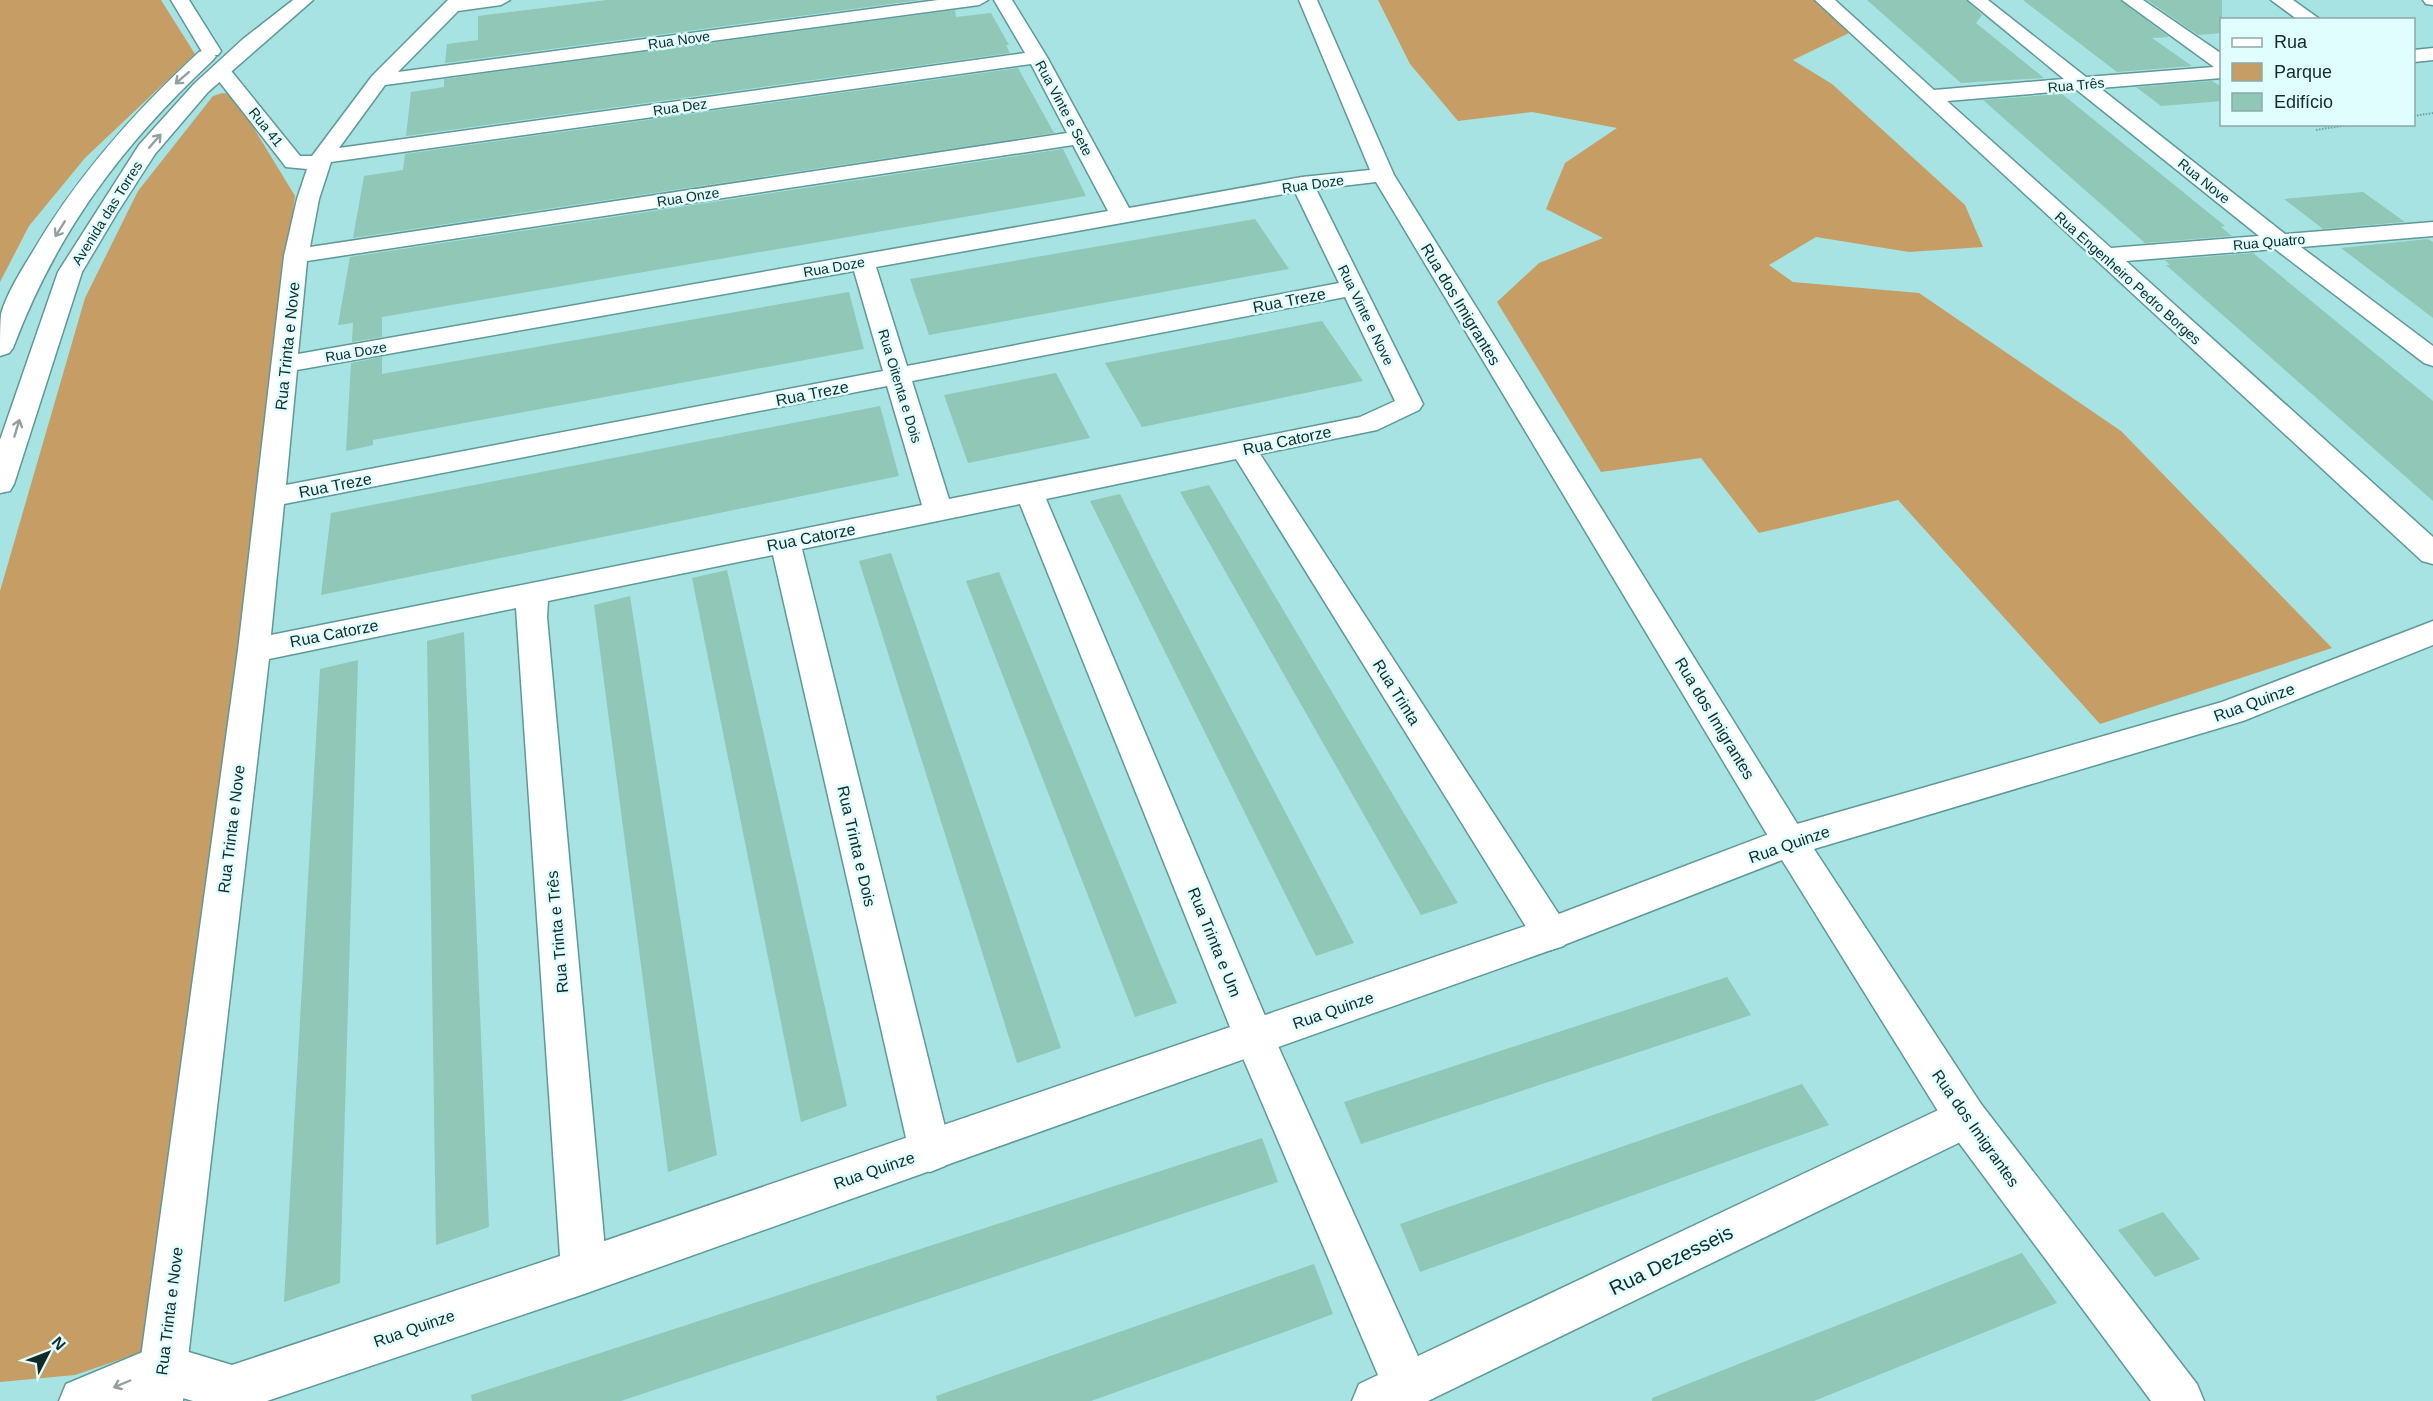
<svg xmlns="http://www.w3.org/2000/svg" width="2433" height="1401" font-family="Arial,sans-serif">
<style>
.green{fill:#c69e65}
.building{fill:#90c7b7}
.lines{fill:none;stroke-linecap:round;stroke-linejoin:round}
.street-casing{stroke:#5e9998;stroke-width:3}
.secondary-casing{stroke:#5e9998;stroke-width:3}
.path{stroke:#70a0a0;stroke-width:2;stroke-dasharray:1.5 1.5;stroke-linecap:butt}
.street{fill:#fff;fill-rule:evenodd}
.secondary{fill:#fff;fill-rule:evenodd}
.oneway{stroke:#949f9f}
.labels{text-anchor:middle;stroke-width:5;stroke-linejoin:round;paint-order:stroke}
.far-street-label{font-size:14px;fill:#112a2a;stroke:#e0fefd}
.street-label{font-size:16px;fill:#112a2a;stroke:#e0fefd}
.near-street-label{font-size:20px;fill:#112a2a;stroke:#e0fefd}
</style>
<rect width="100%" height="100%" fill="#a6e3e2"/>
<path class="green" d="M 0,0 L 161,0 L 195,54 L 85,158 L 29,226 L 0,282 Z
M 1378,0 L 1814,0 L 1849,33 L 1793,60 L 1832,84 L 1965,205 L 1983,247 L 1909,252 L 1816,237 L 1769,265 L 1793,282 L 1919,293 L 2121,431 L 2332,648 L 2100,724 L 1898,500 L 1759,533 L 1701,458 L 1601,472 L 1497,302 L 1539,263 L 1603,238 L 1546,209 L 1565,163 L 1617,128 L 1532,112 L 1458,121 L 1410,64 Z
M 222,93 L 233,94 L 295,196 L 148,1350 L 75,1375 L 0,1382 L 0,591 L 85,298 L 138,191 L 213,96 Z"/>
<path class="building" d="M 607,0 L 921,0 L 445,63 L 447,44 L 478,40 L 478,16 Z
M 1867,0 L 1966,0 L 1982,15 L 1976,23 L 2044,78 L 1961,83 Z
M 2023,0 L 2120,0 L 2169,37 L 2152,38 L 2192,66 L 2117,72 Z
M 2147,0 L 2222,0 L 2222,33 L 2198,35 Z
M 955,10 L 956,17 L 991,13 L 1009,45 L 1006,45 L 1010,53 L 406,136 L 411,92 L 444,87 L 444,79 Z
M 1018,68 L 1054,133 L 353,238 L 364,176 L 403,170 L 405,154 Z
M 2212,81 L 2222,87 L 2222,101 L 2161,106 L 2136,87 Z
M 2062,94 L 2225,226 L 2221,227 L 2232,236 L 2145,243 L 1983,100 Z
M 1063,149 L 1086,196 L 382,317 L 382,337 L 352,342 L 353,323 L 338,325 L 350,257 Z
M 2363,192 L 2405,222 L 2323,229 L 2284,199 Z
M 1255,219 L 1289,269 L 929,335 L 910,279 Z
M 2428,239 L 2433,242 L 2433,318 L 2341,248 Z
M 2253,253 L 2433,401 L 2433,501 L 2166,265 L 2170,265 L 2165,260 Z
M 849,292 L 864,349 L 373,440 L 373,445 L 346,451 L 351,363 L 382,357 L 382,374 Z
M 1322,321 L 1363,381 L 1142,427 L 1105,363 Z
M 1056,373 L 1090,438 L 968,463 L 944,395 Z
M 880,406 L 899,476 L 321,595 L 331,513 Z
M 1209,485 L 1405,815 L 1458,903 L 1421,915 L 1180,492 Z
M 1120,494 L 1156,566 L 1354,943 L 1316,956 L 1090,501 Z
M 891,553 L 1061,1048 L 1017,1063 L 859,561 Z
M 727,570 L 847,1106 L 801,1122 L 692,578 Z
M 999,572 L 1160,963 L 1177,1003 L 1135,1017 L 966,581 Z
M 630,596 L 717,1155 L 668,1172 L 594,605 Z
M 464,632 L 489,1227 L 436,1245 L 427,641 Z
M 358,660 L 340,1283 L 284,1302 L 320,669 Z
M 1727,977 L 1751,1015 L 1361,1144 L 1344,1102 Z
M 1802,1084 L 1829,1125 L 1420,1272 L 1400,1224 Z
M 1262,1138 L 1278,1182 L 943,1294 L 621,1401 L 472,1401 L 471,1395 Z
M 2163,1212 L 2200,1259 L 2155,1277 L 2118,1230 Z
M 2022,1253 L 2057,1303 L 1814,1401 L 1652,1401 L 1652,1398 Z
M 1314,1264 L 1333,1314 L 1279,1334 L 1091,1401 L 937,1401 L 936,1396 Z"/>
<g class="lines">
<defs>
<path id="street" d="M 171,0 L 189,0 L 221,51 L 218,55 L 204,55 Z
M 448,0 L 510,0 L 501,5 L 458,11 L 398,72 L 938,0 L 988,0 L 979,5 L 385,85 L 339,148 L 1025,53 L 994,0 L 1012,0 L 1047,57 L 1129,208 L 1302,177 L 1370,170 L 1299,0 L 1317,0 L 1394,175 L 1808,841 L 1803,851 L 1790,856 L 1777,851 L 1376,182 L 1316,189 L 1423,404 L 1419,410 L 1377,430 L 1260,454 L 1564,922 L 1570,934 L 1564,946 L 1551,950 L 1538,946 L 1236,459 L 1046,499 L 1274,1037 L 1418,1356 L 1951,1104 L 1966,1098 L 1981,1104 L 1987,1118 L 1981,1132 L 1428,1401 L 1352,1401 L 1359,1384 L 1378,1375 L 1234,1037 L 1020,504 L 802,549 L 951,1151 L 945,1166 L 930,1172 L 915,1166 L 909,1151 L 773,555 L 548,601 L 547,617 L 607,1271 L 600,1287 L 584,1294 L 568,1287 L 561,1271 L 516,608 L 269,659 L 183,1401 L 135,1401 L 238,650 L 284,256 L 297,199 L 307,169 L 286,167 L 211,71 L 214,67 L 228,67 L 300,156 L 312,156 L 372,76 ZM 1031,64 L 1067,133 L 310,247 L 319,199 L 331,162 ZM 1073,145 L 1108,211 L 298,354 L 307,261 ZM 1295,192 L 1339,283 L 907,366 L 876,267 ZM 854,271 L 883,371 L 286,485 L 297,370 ZM 1345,297 L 1395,401 L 1360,417 L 949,499 L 912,381 ZM 887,386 L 922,505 L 271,635 L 284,504 Z
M 1815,0 L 1835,0 L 1934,90 L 2064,79 L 1968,0 L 1988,0 L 2086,77 L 2214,67 L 2122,0 L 2143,0 L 2222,54 L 2222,78 L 2100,88 L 2285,234 L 2433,222 L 2433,236 L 2301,247 L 2433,346 L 2433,366 L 2424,363 L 2275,249 L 2126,261 L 2433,537 L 2433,564 L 2422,561 ZM 2077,90 L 2259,236 L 2111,248 L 1947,101 Z
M 2271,0 L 2293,0 L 2321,20 L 2298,20 Z
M 2423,0 L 2433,0 L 2433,5 L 2426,4 Z
M 2433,48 L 2433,60 L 2414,62 L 2414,50 Z"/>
<path id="secondary" d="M 293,0 L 313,0 L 208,92 L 155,154 L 117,213 L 82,272 L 14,484 L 10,491 L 0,493 L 0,440 L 58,272 L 139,145 L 194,84 L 243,39 Z
M 206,50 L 216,56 L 213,60 C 122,145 57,231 13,348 L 9,353 L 0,356 C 0,343 0,326 1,314 C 7,293 21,271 32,253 C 77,176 134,112 199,52 Z
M 2433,621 L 2433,645 L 2243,721 L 1814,849 L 1981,1104 L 2197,1384 L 2204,1401 L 2151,1401 L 1951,1132 L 1782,860 L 1551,950 L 584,1294 L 267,1401 L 193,1401 L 162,1392 L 140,1401 L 59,1401 L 66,1384 L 162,1344 L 232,1365 L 584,1248 L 1543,920 L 1790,826 L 2222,702 Z"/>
</defs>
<use href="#street" class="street-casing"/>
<use href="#secondary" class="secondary-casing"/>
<path class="path" d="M 2414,116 L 2433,113
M 2316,130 L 2354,124"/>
<use href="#street" class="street"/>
<use href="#secondary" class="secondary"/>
</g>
<defs><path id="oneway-shaft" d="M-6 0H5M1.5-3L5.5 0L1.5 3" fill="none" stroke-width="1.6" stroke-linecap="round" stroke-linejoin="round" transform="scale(1.5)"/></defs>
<g class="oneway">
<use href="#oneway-shaft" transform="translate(182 78) rotate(139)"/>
<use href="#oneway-shaft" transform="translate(155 141) rotate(-49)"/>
<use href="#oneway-shaft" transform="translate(60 229) rotate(122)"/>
<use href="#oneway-shaft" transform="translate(17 428) rotate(-73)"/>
<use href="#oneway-shaft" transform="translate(122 1384) rotate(157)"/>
</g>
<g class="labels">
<g class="far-street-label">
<text transform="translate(679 40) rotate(-8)" y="5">Rua Nove</text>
<text transform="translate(2076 85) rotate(-5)" y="5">Rua Três</text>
<text transform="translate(680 107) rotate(-8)" y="5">Rua Dez</text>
<text transform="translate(1064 108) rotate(62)" y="5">Rua Vinte e Sete</text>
<text transform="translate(266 127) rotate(51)" y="5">Rua 41</text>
<text transform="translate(2204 181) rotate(39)" y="5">Rua Nove</text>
<text transform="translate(1313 184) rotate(-8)" y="5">Rua Doze</text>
<text transform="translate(688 197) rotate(-9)" y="5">Rua Onze</text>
<text transform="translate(107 213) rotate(-58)" y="5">Avenida das Torres</text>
<text transform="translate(2269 242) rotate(-5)" y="5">Rua Quatro</text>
<text transform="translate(834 267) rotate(-10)" y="5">Rua Doze</text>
<text transform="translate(2128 278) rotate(42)" y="5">Rua Engenheiro Pedro Borges</text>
<text transform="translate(1366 315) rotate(64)" y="5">Rua Vinte e Nove</text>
<text transform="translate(356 352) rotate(-10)" y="5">Rua Doze</text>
<text transform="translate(900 386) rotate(73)" y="5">Rua Oitenta e Dois</text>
</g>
<g class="street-label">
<text transform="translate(1289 300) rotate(-11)" y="6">Rua Treze</text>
<text transform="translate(1461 304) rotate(59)" y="6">Rua dos Imigrantes</text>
<text transform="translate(287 346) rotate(-84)" y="6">Rua Trinta e Nove</text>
<text transform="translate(812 393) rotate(-11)" y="6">Rua Treze</text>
<text transform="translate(1287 440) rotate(-12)" y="6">Rua Catorze</text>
<text transform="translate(335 485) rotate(-11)" y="6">Rua Treze</text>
<text transform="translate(811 537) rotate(-11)" y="6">Rua Catorze</text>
<text transform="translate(334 633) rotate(-11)" y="6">Rua Catorze</text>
<text transform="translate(1397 692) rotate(58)" y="6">Rua Trinta</text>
<text transform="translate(2254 702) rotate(-20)" y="6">Rua Quinze</text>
<text transform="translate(1715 718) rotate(59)" y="6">Rua dos Imigrantes</text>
<text transform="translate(231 829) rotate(-83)" y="6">Rua Trinta e Nove</text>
<text transform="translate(1789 844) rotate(-19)" y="6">Rua Quinze</text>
<text transform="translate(857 846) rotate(77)" y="6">Rua Trinta e Dois</text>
<text transform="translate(557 932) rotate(-95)" y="6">Rua Trinta e Três</text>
<text transform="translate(1215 942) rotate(68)" y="6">Rua Trinta e Um</text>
<text transform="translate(1333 1010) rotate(-19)" y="6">Rua Quinze</text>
<text transform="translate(1976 1128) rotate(55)" y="6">Rua dos Imigrantes</text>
<text transform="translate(874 1170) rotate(-19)" y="6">Rua Quinze</text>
<text transform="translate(169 1311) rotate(-83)" y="6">Rua Trinta e Nove</text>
<text transform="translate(414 1328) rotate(-19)" y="6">Rua Quinze</text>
</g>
<g class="near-street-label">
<text transform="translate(1671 1260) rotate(-26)" y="7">Rua Dezesseis</text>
</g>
</g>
<rect x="2220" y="18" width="195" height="108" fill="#e0fefd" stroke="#8da9a9" stroke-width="1.5"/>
<rect x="2232" y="38" width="30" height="9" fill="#ffffff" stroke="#8da9a9" stroke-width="1.5"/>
<text x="2274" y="48" font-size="18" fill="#112a2a">Rua</text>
<rect x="2232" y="63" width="30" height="18" fill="#c69e65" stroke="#8da9a9" stroke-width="1.5"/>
<text x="2274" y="78" font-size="18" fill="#112a2a">Parque</text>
<rect x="2232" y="93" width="30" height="18" fill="#90c7b7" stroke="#8da9a9" stroke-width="1.5"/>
<text x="2274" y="108" font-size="18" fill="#112a2a">Edifício</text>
<g transform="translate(48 1353) rotate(48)" stroke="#e0fefd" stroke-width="4.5" paint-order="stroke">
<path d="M0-4.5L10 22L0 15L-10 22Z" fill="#112a2a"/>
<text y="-9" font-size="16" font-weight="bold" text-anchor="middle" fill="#112a2a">N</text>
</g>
</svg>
